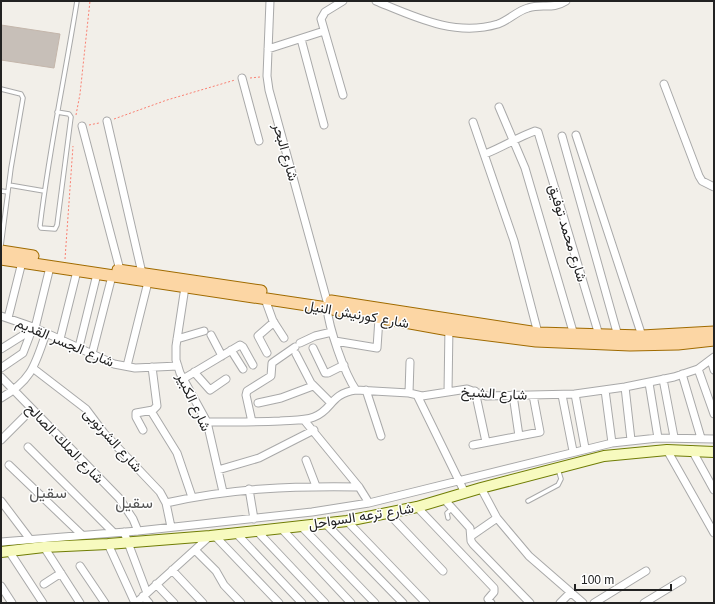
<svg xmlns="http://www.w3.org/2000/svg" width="715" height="604" font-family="Helvetica,Vazirmatn,sans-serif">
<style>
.building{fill:#c7bfb8;stroke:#c4b6ab}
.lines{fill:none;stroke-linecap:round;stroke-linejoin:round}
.lane-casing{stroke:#a9a9a9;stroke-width:5.5}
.street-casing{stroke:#a9a9a9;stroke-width:9}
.secondary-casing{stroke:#707d05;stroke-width:12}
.primary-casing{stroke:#a06b00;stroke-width:13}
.path{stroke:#fa8072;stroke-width:1;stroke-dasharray:2 2;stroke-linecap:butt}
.lane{stroke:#fff;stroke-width:3.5}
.street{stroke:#fff;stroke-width:7}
.secondary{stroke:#f7fabf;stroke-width:10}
.primary{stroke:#fcd6a4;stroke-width:11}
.labels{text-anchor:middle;stroke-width:3;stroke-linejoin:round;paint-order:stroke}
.street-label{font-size:14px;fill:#222;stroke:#fff}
.quarter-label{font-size:16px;fill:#555;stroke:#fff}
</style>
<rect width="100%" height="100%" fill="#f2efe9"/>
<path class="building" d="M 1,25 L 60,34 L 54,68 L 1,60 Z"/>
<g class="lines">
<defs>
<path id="lane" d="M 1,89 L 21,94 L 23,98 L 11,168 L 1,246
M 57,112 L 69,114 L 71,117 L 57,225 L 55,229 L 41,228 L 40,226 C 49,150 65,76 77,1
M 9,185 L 44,191
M 1,191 L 8,192
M 528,501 L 558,485 L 561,479 L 558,469
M 448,518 L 447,513 L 453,508"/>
<path id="street" d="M 270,1 L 267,76 L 269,90 L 327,301
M 376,1 C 415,17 455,37 498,24 C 509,20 517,11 528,8 C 542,3 552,10 566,1
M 301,39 L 324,125
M 268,49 L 324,31
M 242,78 L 259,141
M 664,84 L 699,176 L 702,181 L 714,187
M 343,95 L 321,19 L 325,12 L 343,1
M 499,107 L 525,168 L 574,335
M 107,121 L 142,273
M 473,122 L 514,241 L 538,333
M 82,126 L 120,270
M 576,135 L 642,336
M 562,136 L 618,336
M 485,154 C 503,147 518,137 535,131 L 538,132 L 599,335
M 185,287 L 176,346 L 176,360 L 180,373 L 207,422 L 223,492
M 265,299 L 273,321 L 284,338
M 327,308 C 329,328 344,373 356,390 L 409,393 L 422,396 L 467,389 L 486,396 L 575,394 L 625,387 L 674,377 L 698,369 L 714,357
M 1,316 L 33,327 L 114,364 L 135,368 L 178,366
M 8,318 L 22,262
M 35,328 L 50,267
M 211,335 L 222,356
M 60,339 L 77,271
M 177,339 L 204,331
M 335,341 L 377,348 L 379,318
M 300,343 L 315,336 L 332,332
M 79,347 L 97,274
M 313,348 L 325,373 L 328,373 L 344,365
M 1,349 L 33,329
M 231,350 L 243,369
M 267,353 L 258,336 L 274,322
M 92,354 L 112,276
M 296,354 L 311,383 L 330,402
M 711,360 L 714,370
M 127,366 L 148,282
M 1,368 L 23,353 L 33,327
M 34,369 L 86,409 L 104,433 L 160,492 L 166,503 L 171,527
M 698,369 L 714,414
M 194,372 L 210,390 L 226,379
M 682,374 L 701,438
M 1,377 L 119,498 L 133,519 L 138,531
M 183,379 L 240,345 L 243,347 L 253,365
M 663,379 L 674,437
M 649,383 L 658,438
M 625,387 L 631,440
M 366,390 L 381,436
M 605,390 L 612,443
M 475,391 L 486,442
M 448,392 L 449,326
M 409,393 L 410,362
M 575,394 L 585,448
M 417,395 L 465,493
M 513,395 L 519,436
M 562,395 L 573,451
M 1,398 C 32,380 35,365 46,333
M 258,403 L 281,398 L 313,386
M 151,411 L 177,453 L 192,497
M 304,420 L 359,487 L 369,503
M 207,422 C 231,422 256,422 280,421 C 291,420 304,421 314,417 C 333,410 329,394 356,390
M 252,422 L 246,395 L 247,391 L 271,376 L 272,363 L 295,347
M 143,430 L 136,417 L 136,413 L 153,410 L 157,406 L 152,367
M 1,440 L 32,409
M 473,445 L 540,432 L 533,395
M 28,447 L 113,532
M 667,450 L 714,533
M 692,450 L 714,490
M 306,460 L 316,486
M 9,465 L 82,535
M 218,470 L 259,458 L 314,430
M 481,488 L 497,518 L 529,556 L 583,603
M 249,489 L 254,519
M 444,499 L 470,528 L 471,541 L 473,544 L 530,603
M 1,501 L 29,538
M 166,503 C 232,488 292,486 359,487
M 417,507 L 494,588 L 494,592 L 488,599 L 491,603
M 389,514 L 443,571
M 347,521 L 426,603
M 325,523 L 403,603
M 301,526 L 375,603
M 281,528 L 351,603
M 257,531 L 325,603
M 124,532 L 147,593
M 236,533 L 302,603
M 215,536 L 279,603
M 471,536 L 497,518
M 1,542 L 138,531 L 312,512 L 369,503 L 612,443 L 658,438 L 714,439
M 108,544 L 135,603
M 44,547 L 80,603
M 195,550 L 216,571 L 224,585 L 241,603
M 9,551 L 43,603
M 80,566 L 105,603
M 172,570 L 203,603
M 44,584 L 61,573
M 156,584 L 174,603
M 1,586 L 12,603
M 143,596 L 149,603
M 136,603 L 210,536
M 560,603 L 570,593
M 594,603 L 646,571
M 644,603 L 682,580"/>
<path id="secondary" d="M 1,552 L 44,547 L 108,544 L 210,536 L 347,521 L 417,507 L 481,488 L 604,456 L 667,450 L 714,452"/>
<path id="primary" d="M 1,251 L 33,256
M 1,259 L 327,308 L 449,330 L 536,341 L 630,345 L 678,344 L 714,340
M 118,270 L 261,291
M 331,301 L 538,333 L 642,336 L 714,332"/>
</defs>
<use href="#lane" class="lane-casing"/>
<use href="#street" class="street-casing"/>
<use href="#secondary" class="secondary-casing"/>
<use href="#primary" class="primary-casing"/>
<path class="path" d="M 250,78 L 260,77
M 76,115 L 80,94 L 90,1
M 114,119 L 167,100 L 235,80
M 89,125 L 99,123
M 65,259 L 73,146"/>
<use href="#lane" class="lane"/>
<use href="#street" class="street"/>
<use href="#secondary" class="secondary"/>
<use href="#primary" class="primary"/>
</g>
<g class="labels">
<g class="street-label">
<text transform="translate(286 152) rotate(74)" y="5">شارع البحر</text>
<text transform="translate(568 233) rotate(73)" y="5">شارع محمد توفيق</text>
<text transform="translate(357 314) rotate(10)" y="5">شارع كورنيش النيل</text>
<text transform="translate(65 342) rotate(23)" y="5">شارع الجسر القديم</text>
<text transform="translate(494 393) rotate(3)" y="5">شارع الشيخ</text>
<text transform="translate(194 402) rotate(65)" y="5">شارع الكبير</text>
<text transform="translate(113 440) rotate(48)" y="5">شارع الشرنوبى</text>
<text transform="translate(65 443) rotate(46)" y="5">شارع الملك الصالح</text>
<text transform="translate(361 516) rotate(-9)" y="5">شارع ترعه السواحل</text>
</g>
<g class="quarter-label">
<text x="48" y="498">سقيل</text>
<text x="134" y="508">سقيل</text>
</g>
</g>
<rect width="715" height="604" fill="none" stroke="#222222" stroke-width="4"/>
<path d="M575 584v6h96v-6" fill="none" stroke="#222222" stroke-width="2"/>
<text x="581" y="584" font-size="12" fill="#222222" stroke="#ffffff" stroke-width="3" paint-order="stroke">100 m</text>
</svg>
